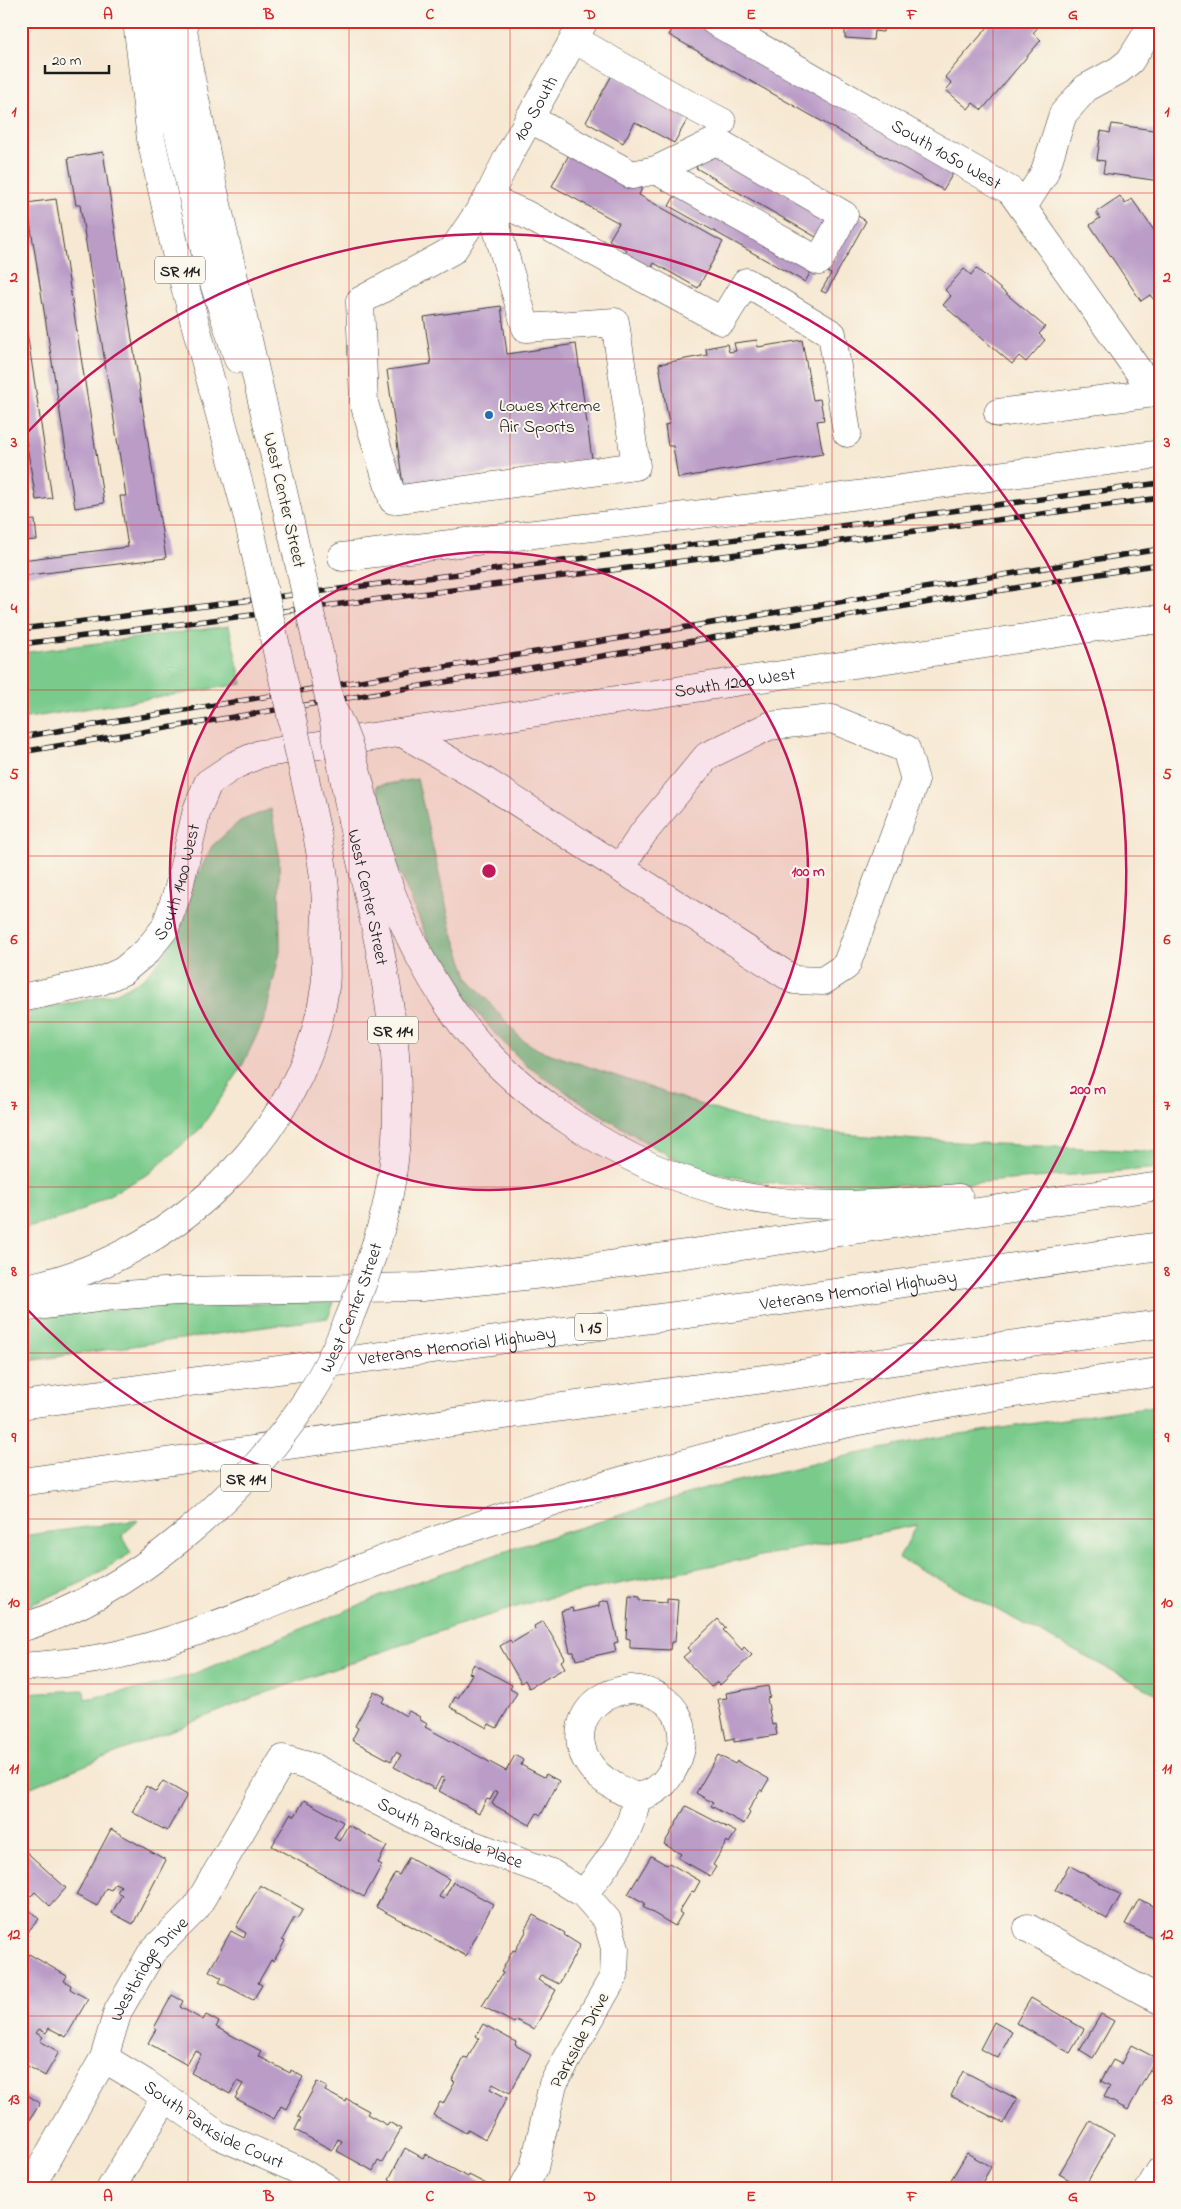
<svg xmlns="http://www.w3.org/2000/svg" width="1181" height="2209" font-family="'Indie Flower',sans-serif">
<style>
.green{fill:#79ca8b;stroke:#4a7354}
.building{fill:#ba9cc7}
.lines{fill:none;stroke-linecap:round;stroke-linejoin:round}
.minor-casing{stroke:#3d3b37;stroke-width:29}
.major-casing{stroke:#3d3b37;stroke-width:29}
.highway-casing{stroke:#3d3b37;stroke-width:29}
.minor{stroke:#fff;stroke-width:28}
.major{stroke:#fff;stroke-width:28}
.highway{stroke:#fff;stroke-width:28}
.rail-casing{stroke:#1c1c1c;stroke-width:5.5}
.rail{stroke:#fbf7ec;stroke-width:4;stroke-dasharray:11;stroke-linecap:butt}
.major-bridge-casing{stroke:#3d3b37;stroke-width:29;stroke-linecap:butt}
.highway-bridge-casing{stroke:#3d3b37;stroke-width:29;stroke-linecap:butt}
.major-bridge{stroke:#fff;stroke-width:28}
.highway-bridge{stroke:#fff;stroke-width:28}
.grid{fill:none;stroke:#d62828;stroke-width:1;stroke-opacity:0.55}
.ring{fill:none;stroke:#c2185b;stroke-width:2.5}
.poi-dot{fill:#1f6fb2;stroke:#fbf7ec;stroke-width:2}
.labels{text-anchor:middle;stroke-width:4;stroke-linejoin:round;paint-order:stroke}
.shield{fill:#fbf7ec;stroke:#5f5e5a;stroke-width:1}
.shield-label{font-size:16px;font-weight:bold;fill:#1c1c1c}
.street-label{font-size:18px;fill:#1c1c1c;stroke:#fbf7ec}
.poi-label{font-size:18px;fill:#1c1c1c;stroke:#fbf7ec;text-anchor:start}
.centre{fill:#c2185b;stroke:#fbf7ec;stroke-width:2.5}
.ring-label{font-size:15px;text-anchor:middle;font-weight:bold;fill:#c2185b;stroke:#fbf7ec;stroke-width:4;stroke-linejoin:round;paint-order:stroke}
.neatline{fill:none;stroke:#d62828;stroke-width:2}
.grid-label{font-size:16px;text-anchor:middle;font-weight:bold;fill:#d62828}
</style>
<rect width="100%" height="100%" fill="#fbf7ec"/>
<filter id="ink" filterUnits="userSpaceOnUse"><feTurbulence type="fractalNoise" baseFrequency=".02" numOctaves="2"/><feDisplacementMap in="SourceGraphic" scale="10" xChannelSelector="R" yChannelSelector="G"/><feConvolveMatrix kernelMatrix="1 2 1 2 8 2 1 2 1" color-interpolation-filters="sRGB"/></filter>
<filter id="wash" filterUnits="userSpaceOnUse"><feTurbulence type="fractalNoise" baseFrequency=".0096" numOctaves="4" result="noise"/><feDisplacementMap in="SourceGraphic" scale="20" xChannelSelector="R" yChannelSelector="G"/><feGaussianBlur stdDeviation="1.12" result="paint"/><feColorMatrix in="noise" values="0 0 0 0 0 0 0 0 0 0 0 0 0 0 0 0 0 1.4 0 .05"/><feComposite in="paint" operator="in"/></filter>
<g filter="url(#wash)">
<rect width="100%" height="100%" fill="#f6e8d2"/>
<path class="green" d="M 229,626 L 242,684 L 21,719 L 21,653 Z
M 417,779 L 452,931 L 469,979 L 521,1039 L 539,1050 L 770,1128 L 917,1140 L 1160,1152 L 1160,1168 L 959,1184 L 825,1188 L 754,1181 L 695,1169 L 653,1147 L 590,1108 L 527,1066 L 497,1036 L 456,987 L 430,945 L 393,856 L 376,786 Z
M 271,809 L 279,854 L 280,951 L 265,1018 L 240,1070 L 200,1129 L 150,1173 L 72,1215 L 21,1230 L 21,1014 L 117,993 L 144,978 L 166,953 L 186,916 L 193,885 L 212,846 L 240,821 Z
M 334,1302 L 328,1318 L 21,1362 L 21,1319 L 151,1306 Z
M 1160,1405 L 1160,1696 L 899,1558 L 917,1525 L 542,1599 L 449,1628 L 252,1698 L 21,1791 L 21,1693 L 84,1690 L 85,1699 L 147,1687 L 193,1674 L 405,1586 L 518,1547 L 707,1488 L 847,1456 L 940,1437 Z
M 139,1520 L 122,1535 L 131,1553 L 83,1582 L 21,1609 L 21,1536 Z"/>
<g id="blocks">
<path class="building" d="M 676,21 L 692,21 L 955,170 L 943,190 L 669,35 Z
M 835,21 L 884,21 L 883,32 L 874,31 L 873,40 L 845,38 L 845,29 L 834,28 Z
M 993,21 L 1033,21 L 1039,26 L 1033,33 L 1041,40 L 982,110 L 973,103 L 968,109 L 946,90 L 952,83 L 945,77 Z
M 612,75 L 690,115 L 674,143 L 635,122 L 623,143 L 586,122 Z
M 1112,124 L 1160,131 L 1160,181 L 1103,173 L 1105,161 L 1097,160 L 1101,131 L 1110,133 Z
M 572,149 L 642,188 L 639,195 L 723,242 L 698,288 L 654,263 L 651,270 L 623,255 L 627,250 L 609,240 L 619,223 L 552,186 Z
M 103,152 L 166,558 L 21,576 L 21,560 L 128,547 L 120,496 L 126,496 L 80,205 L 76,205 L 68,158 Z
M 712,154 L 835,220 L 823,241 L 696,168 L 703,156 Z
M 677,192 L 813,268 L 805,282 L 669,206 Z
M 1120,196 L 1125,204 L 1132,199 L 1160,239 L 1160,299 L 1156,302 L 1150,295 L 1141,301 L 1090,225 L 1100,218 L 1096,212 Z
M 56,199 L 104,503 L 75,508 L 27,203 Z
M 858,216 L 866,221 L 826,293 L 821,291 L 831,274 L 827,272 Z
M 976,268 L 1045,327 L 1039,334 L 1045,340 L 1026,362 L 1019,356 L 1012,364 L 943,305 L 951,296 L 945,290 L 964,269 L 971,275 Z
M 21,292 L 52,498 L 36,500 L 21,410 Z
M 501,306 L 507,354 L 576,344 L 592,459 L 403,485 L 387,370 L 431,364 L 424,317 Z
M 757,340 L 758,347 L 802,340 L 813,400 L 820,399 L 824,420 L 817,421 L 823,454 L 678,478 L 673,446 L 668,446 L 665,425 L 669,424 L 659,364 L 707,355 L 706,348 L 727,344 L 729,352 L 736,351 L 734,343 Z
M 35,520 L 37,540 L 21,541 L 21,521 Z
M 629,1596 L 640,1597 L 640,1600 L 667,1602 L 667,1598 L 678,1599 L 675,1642 L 671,1642 L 670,1650 L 630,1648 L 630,1639 L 626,1638 Z
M 609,1600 L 618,1642 L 614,1643 L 616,1651 L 576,1660 L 574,1652 L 570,1652 L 561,1611 L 572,1608 L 573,1612 L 599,1606 L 599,1602 Z
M 718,1619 L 726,1628 L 723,1630 L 742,1650 L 744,1647 L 752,1655 L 720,1685 L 717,1682 L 711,1687 L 683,1657 L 690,1651 L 687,1648 Z
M 543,1621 L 565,1658 L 561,1661 L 565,1668 L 529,1688 L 525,1680 L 521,1683 L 500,1646 L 510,1640 L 512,1643 L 535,1629 L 534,1626 Z
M 474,1664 L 512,1685 L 510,1689 L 517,1693 L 497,1728 L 489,1724 L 487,1728 L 450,1707 L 455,1697 L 458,1698 L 472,1674 L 469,1673 Z
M 768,1686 L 770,1697 L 767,1698 L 772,1725 L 775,1724 L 777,1735 L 734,1742 L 734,1738 L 726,1740 L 718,1699 L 727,1698 L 726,1693 Z
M 374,1691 L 385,1697 L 382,1702 L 406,1716 L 409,1711 L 420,1717 L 419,1719 L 427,1724 L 425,1727 L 506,1771 L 515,1755 L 523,1760 L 521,1765 L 544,1777 L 546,1774 L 559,1781 L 541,1815 L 537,1813 L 530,1825 L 492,1804 L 498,1792 L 495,1791 L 490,1800 L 487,1799 L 479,1813 L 439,1791 L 445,1779 L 441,1777 L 435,1789 L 394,1767 L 401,1755 L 396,1752 L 391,1761 L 352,1740 L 358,1728 L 355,1726 Z
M 718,1755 L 735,1764 L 737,1761 L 769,1779 L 762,1791 L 760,1790 L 748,1811 L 750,1813 L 744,1824 L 711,1806 L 713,1803 L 696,1793 Z
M 163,1781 L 187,1795 L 167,1831 L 132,1812 L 146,1786 L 156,1792 Z
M 304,1800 L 343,1822 L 334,1838 L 339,1841 L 348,1825 L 387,1846 L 378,1863 L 382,1865 L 364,1897 L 272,1846 L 290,1814 L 295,1816 Z
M 686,1806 L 736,1832 L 729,1843 L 727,1841 L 713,1865 L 716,1867 L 710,1876 L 678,1858 L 681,1854 L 664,1844 Z
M 111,1829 L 166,1860 L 133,1924 L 112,1913 L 122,1895 L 117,1892 L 121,1886 L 115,1883 L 111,1890 L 106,1888 L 97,1906 L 76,1895 Z
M 21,1847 L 66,1888 L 50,1906 L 35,1892 L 31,1896 L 26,1891 L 22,1895 L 28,1901 L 24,1905 L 39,1919 L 23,1937 L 21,1935 Z
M 651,1856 L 667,1865 L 669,1863 L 700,1881 L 694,1892 L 692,1891 L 679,1912 L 682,1914 L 675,1926 L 643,1907 L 645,1903 L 628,1894 Z
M 409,1857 L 449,1879 L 439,1897 L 444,1899 L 453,1882 L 493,1904 L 466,1956 L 376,1907 L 395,1873 L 399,1875 Z
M 1069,1865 L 1121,1895 L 1107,1919 L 1055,1890 Z
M 260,1885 L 303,1909 L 297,1919 L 294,1918 L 282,1940 L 285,1941 L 274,1961 L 271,1960 L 258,1983 L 262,1985 L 253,2000 L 219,1982 L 222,1978 L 209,1971 L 231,1931 L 244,1938 L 246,1933 L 236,1927 Z
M 1139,1899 L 1160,1910 L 1160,1942 L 1125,1924 Z
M 533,1915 L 565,1933 L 564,1935 L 580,1945 L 559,1984 L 541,1975 L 538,1980 L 556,1990 L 534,2029 L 516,2020 L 514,2023 L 482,2006 L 503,1973 L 501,1972 L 513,1950 L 515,1951 L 527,1930 L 525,1929 Z
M 29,1954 L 67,1976 L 64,1981 L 71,1985 L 70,1989 L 88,1999 L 66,2037 L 49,2028 L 46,2033 L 39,2029 L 36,2033 L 43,2037 L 40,2041 L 59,2052 L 45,2076 L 21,2062 L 21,1967 Z
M 172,1995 L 183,2001 L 180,2007 L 203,2020 L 206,2015 L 219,2022 L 216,2027 L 261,2051 L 258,2056 L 290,2073 L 291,2070 L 303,2077 L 286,2109 L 281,2106 L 274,2119 L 235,2098 L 243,2084 L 237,2081 L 230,2094 L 191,2073 L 201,2054 L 195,2050 L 187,2065 L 148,2043 L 156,2029 L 154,2028 Z
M 1031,1998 L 1084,2029 L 1070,2053 L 1016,2023 Z
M 1101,2014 L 1114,2021 L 1093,2058 L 1080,2050 Z
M 994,2022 L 1012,2032 L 998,2058 L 980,2049 Z
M 483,2024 L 516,2042 L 515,2045 L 531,2054 L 510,2093 L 493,2084 L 490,2089 L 507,2098 L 485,2139 L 468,2129 L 466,2133 L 433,2115 L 440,2102 L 443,2104 L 455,2082 L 452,2081 L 464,2058 L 467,2059 L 479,2038 L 476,2036 Z
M 1131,2045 L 1156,2058 L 1128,2110 L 1104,2097 L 1110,2086 L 1101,2081 L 1113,2060 L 1121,2064 Z
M 963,2071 L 1017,2099 L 1004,2123 L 951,2096 Z
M 317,2082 L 327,2087 L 325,2091 L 346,2102 L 347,2099 L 369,2111 L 367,2114 L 387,2125 L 389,2122 L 401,2129 L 382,2163 L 378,2161 L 373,2171 L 337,2151 L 342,2141 L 338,2139 L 332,2150 L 295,2130 L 301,2118 L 298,2117 Z
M 21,2091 L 40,2103 L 21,2135 Z
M 1090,2121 L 1114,2135 L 1084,2188 L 1059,2174 Z
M 405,2148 L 423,2158 L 425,2154 L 468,2177 L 469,2175 L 490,2186 L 489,2188 L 405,2188 L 389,2179 Z
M 967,2153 L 991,2167 L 979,2188 L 946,2188 Z"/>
</g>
</g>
<g filter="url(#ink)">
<use href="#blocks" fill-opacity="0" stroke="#3d3b37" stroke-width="1"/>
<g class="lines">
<defs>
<g id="minor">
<path id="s1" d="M 714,21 L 1011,191 L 1154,393 L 1160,392"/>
<path d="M 574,39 L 678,99 L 722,122"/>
<path d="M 529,118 L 632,175 L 656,170 L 819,261 L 844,215 L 716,141 L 656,170"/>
<path id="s2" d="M 488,198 L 526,328 L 615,322 L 636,466 L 393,500 L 364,403 L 360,301 L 453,250 L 488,198 L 508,157 L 584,21"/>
<path d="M 488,198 L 525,214 L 722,321 L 746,282 L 832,334 L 847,433"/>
<path d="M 1023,207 L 1044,174 L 1063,114 L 1086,88 L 1119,70 L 1130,61 L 1147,34 L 1148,21"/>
<path d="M 998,413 L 1154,393"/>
<path d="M 342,557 L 843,497 L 1160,454"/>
<path d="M 404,734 L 483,780 L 794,980 L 823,981 L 846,966 L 915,780 L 906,749 L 832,719 L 769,726 L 707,756 L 644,832 L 620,868"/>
<path id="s3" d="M 21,998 L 101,981 L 123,971 L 147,951 L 165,928 L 178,891 L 197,810 L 208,783 L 235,765 L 260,754 L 1144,620 L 1160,620"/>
<path d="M 631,1689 C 680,1693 695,1733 671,1773 C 664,1785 653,1795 638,1796 C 630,1796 621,1790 614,1786 C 562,1758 572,1695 631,1689 Z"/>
<path d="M 584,1894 C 605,1865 635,1832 636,1796"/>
<path d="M 1028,1928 L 1160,2000"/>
<path id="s4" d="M 104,2058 L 145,2083 L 218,2135 L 294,2168 L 327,2188"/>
<path id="s5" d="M 30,2188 L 104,2058 L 118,2011 L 152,1952 L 196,1908 L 283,1759 L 312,1767 L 440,1833 L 551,1873 L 584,1894 L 607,1920 L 615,1948 L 614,1976 L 553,2084 L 534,2168 L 523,2188"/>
<path d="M 111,2188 L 165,2098"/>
<path d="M 1150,2188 L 1160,2171"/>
</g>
<g id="major">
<path d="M 137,21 L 151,139 L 177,257 L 247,514"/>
<path d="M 157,21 L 162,60 L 208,264 L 238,359"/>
<path d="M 182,21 L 188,64 L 212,183 L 286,505"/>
<path id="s6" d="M 352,821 C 382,958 422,1102 377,1241"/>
<path d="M 21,1289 C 167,1262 305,1138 325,987 C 327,974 325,959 325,946 C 325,932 326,918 326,904 C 325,879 321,854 316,829"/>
</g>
<g id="highway">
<path d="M 368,818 C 384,881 408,943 444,998 C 504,1093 627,1170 736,1195 C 810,1211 885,1204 959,1198"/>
<path d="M 21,1308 L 112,1296 L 177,1291 L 422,1287 L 552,1273 L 1160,1186"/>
<path id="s7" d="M 21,1405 L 725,1309 L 1160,1246"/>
<path d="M 21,1482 L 1160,1324"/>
<path d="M 21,1667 C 59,1664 96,1661 133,1651 C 192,1636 249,1612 306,1589 C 368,1565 431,1541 495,1520 C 609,1482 726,1450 844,1424 C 948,1402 1054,1386 1160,1372"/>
</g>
</defs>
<use href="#minor" class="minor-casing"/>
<use href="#major" class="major-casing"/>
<use href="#highway" class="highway-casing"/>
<use href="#minor" class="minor"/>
<use href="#major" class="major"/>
<use href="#highway" class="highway"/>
<defs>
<path id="rail" d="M 21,629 L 833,527 L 1160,483
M 21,644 L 819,544 L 1160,498
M 21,737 L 1160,549
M 21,752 L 1160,564"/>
</defs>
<use href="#rail" class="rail-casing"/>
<use href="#rail" class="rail"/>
<defs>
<g id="major-bridge">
<path d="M 286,505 L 331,706 L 352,821"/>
<path d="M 247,514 L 316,829"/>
<path id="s8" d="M 21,1628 C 134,1593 242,1497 307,1400 C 339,1351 359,1296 377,1241"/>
</g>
<path id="highway-bridge" d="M 331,706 C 350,741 359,779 368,818"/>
</defs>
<use href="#major-bridge" class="major-bridge-casing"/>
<use href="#highway-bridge" class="highway-bridge-casing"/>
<use href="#major-bridge" class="major-bridge"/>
<use href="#highway-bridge" class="highway-bridge"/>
</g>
</g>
<path class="grid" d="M 188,21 L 188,2188M 349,21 L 349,2188M 510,21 L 510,2188M 671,21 L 671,2188M 832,21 L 832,2188M 993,21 L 993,2188M 21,193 L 1160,193M 21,359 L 1160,359M 21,525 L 1160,525M 21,690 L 1160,690M 21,856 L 1160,856M 21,1022 L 1160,1022M 21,1187 L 1160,1187M 21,1353 L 1160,1353M 21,1519 L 1160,1519M 21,1684 L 1160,1684M 21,1850 L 1160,1850M 21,2016 L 1160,2016"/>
<circle cx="489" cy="871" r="319" fill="#c2185b" fill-opacity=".12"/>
<g class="ring">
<circle cx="489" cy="871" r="319"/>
<path d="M23 437A637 637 0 1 1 23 1305"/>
</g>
<circle class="poi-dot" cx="489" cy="415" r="5"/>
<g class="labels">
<g class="shield">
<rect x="155" y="256.5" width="50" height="27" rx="4"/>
<rect x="368" y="1016.5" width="50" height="27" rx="4"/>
<rect x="575" y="1313.5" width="32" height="27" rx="4"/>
<rect x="221" y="1464.5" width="50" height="27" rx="4"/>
</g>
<g class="shield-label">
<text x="180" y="276">SR 114</text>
<text x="393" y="1036">SR 114</text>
<text x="591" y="1333">I 15</text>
<text x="246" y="1484">SR 114</text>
</g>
<g class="street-label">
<text dy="6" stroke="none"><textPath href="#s2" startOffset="1089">100 South</textPath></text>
<text dy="6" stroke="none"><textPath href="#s1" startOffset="268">South 1050 West</textPath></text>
<text transform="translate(285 500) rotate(77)" y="6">West Center Street</text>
<text dy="6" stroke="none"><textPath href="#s3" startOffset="858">South 1200 West</textPath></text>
<text dy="6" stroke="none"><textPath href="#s3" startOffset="214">South 1400 West</textPath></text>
<text dy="6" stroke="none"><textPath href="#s6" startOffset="78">West Center Street</textPath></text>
<text dy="6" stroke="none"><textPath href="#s7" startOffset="845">Veterans Memorial Highway</textPath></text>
<text dy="6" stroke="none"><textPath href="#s8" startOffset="475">West Center Street</textPath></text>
<text dy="6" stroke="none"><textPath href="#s7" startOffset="440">Veterans Memorial Highway</textPath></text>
<text dy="6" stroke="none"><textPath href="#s5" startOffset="685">South Parkside Place</textPath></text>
<text dy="6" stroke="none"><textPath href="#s5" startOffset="251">Westbridge Drive</textPath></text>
<text transform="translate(579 2040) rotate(-62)" y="6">Parkside Drive</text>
<text dy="6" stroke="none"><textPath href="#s4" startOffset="129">South Parkside Court</textPath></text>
</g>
<g class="poi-label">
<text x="499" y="411">Lowes Xtreme<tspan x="499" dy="21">Air Sports</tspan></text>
</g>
</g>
<circle cx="489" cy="871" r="8" class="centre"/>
<g class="ring-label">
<text x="808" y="876">100 m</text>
<text x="1088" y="1094">200 m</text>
</g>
<rect width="1181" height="2209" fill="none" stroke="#fbf7ec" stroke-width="55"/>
<path d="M45 65v8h64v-8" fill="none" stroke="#1c1c1c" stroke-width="2.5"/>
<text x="52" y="65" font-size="15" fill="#1c1c1c" stroke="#fbf7ec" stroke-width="4" paint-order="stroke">20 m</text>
<rect x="28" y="28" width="1126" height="2154" class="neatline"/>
<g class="grid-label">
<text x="108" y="19">A</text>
<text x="269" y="19">B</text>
<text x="430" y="19">C</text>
<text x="590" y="19">D</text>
<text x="751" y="19">E</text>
<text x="912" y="19">F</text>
<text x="1073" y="19">G</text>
<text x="14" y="116">1</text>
<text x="1167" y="116">1</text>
<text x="14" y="282">2</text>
<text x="1167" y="282">2</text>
<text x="14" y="447">3</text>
<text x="1167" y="447">3</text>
<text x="14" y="613">4</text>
<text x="1167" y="613">4</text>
<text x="14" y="779">5</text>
<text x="1167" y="779">5</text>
<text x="14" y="944">6</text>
<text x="1167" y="944">6</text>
<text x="14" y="1110">7</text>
<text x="1167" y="1110">7</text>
<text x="14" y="1276">8</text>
<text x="1167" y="1276">8</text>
<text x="14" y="1442">9</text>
<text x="1167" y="1442">9</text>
<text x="14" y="1607">10</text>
<text x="1167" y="1607">10</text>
<text x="14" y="1773">11</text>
<text x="1167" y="1773">11</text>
<text x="14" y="1939">12</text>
<text x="1167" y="1939">12</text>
<text x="14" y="2104">13</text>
<text x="1167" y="2104">13</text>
<text x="108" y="2201">A</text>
<text x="269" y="2201">B</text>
<text x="430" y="2201">C</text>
<text x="590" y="2201">D</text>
<text x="751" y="2201">E</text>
<text x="912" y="2201">F</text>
<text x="1073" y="2201">G</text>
</g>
</svg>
